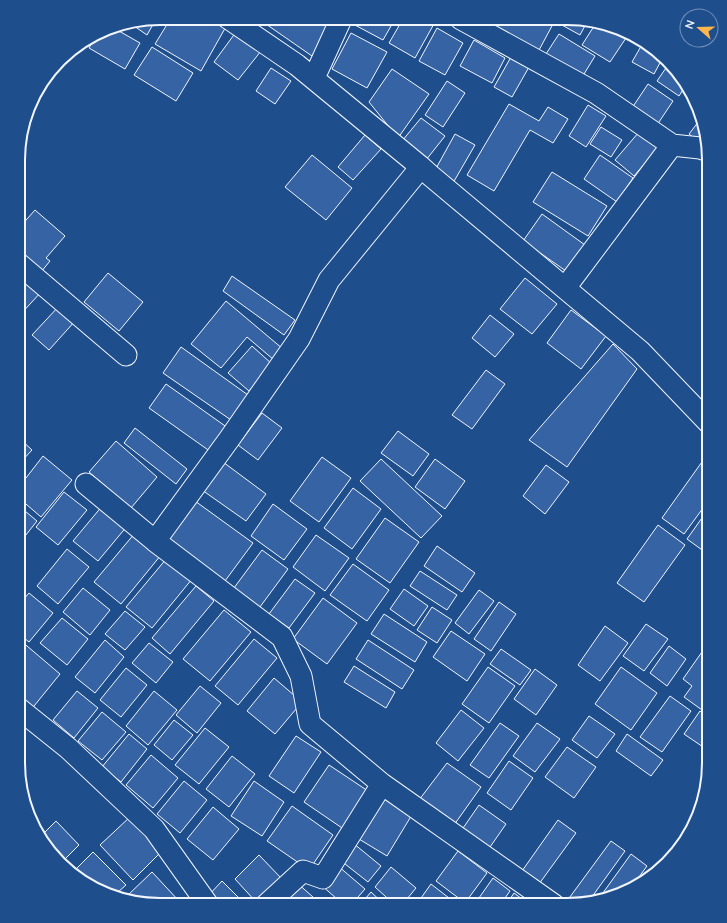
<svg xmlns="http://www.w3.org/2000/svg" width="727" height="923" font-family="Mulish,sans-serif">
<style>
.building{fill:#3563a3;stroke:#f2f6ff}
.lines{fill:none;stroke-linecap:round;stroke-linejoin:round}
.minor-casing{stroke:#f2f6ff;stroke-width:23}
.minor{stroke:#1f4e8c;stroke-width:21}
.rim{fill:none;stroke:#f2f6ff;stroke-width:2}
</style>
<rect width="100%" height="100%" fill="#1f4e8c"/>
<path class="building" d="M 171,18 L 219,18 L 228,23 L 201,71 L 155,44 Z
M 265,18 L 325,18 L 334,24 L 312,56 L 263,22 Z
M 156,19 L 147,35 L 134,26 L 136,22 Z
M 356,19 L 395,19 L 383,40 L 353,24 Z
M 403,19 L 429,19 L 435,22 L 415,58 L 389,43 Z
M 485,19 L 545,19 L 553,24 L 538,52 L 483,22 Z
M 551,19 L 585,19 L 588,20 L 580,35 Z
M 596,23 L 611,29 L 626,38 L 610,62 L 582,45 Z
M 112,27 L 140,43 L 125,69 L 89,48 L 96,36 Z
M 437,28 L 463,43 L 445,75 L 419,61 Z
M 236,32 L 261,51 L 238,80 L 214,62 Z
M 351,33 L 387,52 L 367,88 L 332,69 Z
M 559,34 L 595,56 L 581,79 L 544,57 Z
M 474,40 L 505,58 L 492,83 L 460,66 Z
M 644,41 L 662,59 L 654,74 L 632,62 Z
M 152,47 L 193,73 L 176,101 L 134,75 Z
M 511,57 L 529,67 L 512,97 L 494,87 Z
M 668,65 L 686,85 L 679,96 L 657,81 Z
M 271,68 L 291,81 L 275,104 L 256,91 Z
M 392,69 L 429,94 L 398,138 L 369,102 Z
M 447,81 L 465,93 L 443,127 L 425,115 Z
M 648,84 L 673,101 L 655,128 L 630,111 Z
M 690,89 L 693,100 L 686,95 Z
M 509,104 L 539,121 L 548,107 L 568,119 L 553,143 L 530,130 L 494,191 L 467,175 Z
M 588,105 L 606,116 L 586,147 L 569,136 Z
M 421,118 L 445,136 L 426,160 L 402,141 Z
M 699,121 L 705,144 L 704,146 L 689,134 Z
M 601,127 L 622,140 L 611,157 L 590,144 Z
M 639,132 L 658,148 L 634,176 L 615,160 Z
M 455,134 L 475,145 L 453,183 L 434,172 Z
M 365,135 L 381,149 L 353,180 L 338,167 Z
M 312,155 L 352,188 L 326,220 L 285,187 Z
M 600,155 L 633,178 L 617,202 L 584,179 Z
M 552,172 L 607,206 L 588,236 L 533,202 Z
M 19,194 L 25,200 L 19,207 Z
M 35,210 L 65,236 L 46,258 L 50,261 L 41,272 L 19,252 L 19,228 Z
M 542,214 L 585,245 L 566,271 L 523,241 Z
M 19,270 L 42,291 L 19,316 Z
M 108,273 L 143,302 L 119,331 L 84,302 Z
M 232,276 L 295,320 L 284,335 L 223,291 Z
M 525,278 L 557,304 L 532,334 L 500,309 Z
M 226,301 L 283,349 L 274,360 L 247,337 L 221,368 L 191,344 Z
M 60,305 L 76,320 L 49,350 L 32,335 Z
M 571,310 L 606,336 L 581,369 L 547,343 Z
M 490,315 L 514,334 L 495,357 L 472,338 Z
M 613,344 L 637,369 L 567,467 L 529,440 Z
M 252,346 L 272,364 L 249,391 L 228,373 Z
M 181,347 L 248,395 L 231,420 L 163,373 Z
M 486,370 L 505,384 L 472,429 L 452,415 Z
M 166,384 L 228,428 L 211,452 L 149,408 Z
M 262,413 L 282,428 L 258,460 L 238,445 Z
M 135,428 L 187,469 L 176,484 L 124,443 Z
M 398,431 L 429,454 L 413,476 L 381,453 Z
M 19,438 L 32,450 L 19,464 Z
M 116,441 L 157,477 L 131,508 L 89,472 Z
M 709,452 L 709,500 L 684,534 L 662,518 Z
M 43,456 L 72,480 L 41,517 L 19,498 L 19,487 Z
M 322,457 L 351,478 L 319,522 L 290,501 Z
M 381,459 L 442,516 L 421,538 L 360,481 Z
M 435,459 L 465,481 L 445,509 L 415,487 Z
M 223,462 L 266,494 L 246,521 L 202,490 Z
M 546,465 L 569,482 L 545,514 L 523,496 Z
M 353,488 L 381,509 L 352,549 L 324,528 Z
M 64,492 L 87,510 L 58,545 L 36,527 Z
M 195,501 L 253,543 L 225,581 L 167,539 Z
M 273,504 L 307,529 L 284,560 L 251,536 Z
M 103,505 L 128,525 L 98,561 L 73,541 Z
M 19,506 L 37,521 L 18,545 Z
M 709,508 L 709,555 L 687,539 Z
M 385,518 L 419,542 L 390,583 L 356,559 Z
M 658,525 L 685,545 L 644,602 L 617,583 Z
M 135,533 L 161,555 L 121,604 L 94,582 Z
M 316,535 L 349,558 L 325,591 L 293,567 Z
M 437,546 L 475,573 L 462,592 L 424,566 Z
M 67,549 L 89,567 L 58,604 L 37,586 Z
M 262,550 L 288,569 L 257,611 L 231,592 Z
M 167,558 L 192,579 L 152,628 L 126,607 Z
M 353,564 L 389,590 L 367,621 L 330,595 Z
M 420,571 L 457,595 L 447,610 L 410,586 Z
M 295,579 L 315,593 L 289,628 L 269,614 Z
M 196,586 L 214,601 L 170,654 L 152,638 Z
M 83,588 L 110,610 L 90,635 L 63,612 Z
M 404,589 L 428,606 L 414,626 L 390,609 Z
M 479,590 L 494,601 L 469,634 L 455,623 Z
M 29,593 L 53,613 L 29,642 L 18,633 L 18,606 Z
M 323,598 L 357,623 L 327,664 L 293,639 Z
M 499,602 L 516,614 L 491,651 L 474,639 Z
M 432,607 L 452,620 L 437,643 L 417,630 Z
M 224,610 L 251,632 L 210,681 L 183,659 Z
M 125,611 L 145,627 L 125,650 L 105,634 Z
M 384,614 L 427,642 L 415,662 L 371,634 Z
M 62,618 L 88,639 L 67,665 L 40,643 Z
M 646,624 L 668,639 L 644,671 L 623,656 Z
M 605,626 L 628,643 L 600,681 L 578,665 Z
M 451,631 L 485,654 L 467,681 L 433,657 Z
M 254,639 L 277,658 L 238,705 L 215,686 Z
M 20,640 L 60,674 L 30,711 L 18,701 L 18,642 Z
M 105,640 L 124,657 L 95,693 L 75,677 Z
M 368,640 L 414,670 L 402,689 L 356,659 Z
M 149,643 L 173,662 L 156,683 L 132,663 Z
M 669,646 L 686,659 L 667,686 L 650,673 Z
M 501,649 L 531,670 L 520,685 L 490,664 Z
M 704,649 L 709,652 L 709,715 L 684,697 L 692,686 L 683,679 Z
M 354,666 L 395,692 L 386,708 L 344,682 Z
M 488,667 L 515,686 L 489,723 L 462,704 Z
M 621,667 L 657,693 L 631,730 L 595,704 Z
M 126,668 L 147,685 L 121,717 L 100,700 Z
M 535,669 L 557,685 L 536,715 L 514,699 Z
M 274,678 L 302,702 L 275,734 L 247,711 Z
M 200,686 L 221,703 L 197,733 L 176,715 Z
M 77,691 L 98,708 L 74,738 L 53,720 Z
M 154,691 L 177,710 L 148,745 L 126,726 Z
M 670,696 L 691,711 L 662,752 L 640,737 Z
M 461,710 L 484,728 L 458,761 L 436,743 Z
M 700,711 L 709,718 L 709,751 L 684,734 Z
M 102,712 L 126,732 L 102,760 L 78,741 Z
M 589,716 L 615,734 L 597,758 L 572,740 Z
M 174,720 L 193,735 L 172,760 L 154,745 Z
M 500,723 L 519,736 L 489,778 L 470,765 Z
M 537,723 L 560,739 L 535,772 L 513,756 Z
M 205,728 L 229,747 L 199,784 L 175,765 Z
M 129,734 L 147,749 L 121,782 L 102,767 Z
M 627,734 L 663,760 L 651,776 L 616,751 Z
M 296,736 L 321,752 L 294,793 L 269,776 Z
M 567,747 L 596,767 L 574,798 L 545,777 Z
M 151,755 L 178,778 L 153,808 L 126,785 Z
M 232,756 L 255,774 L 229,807 L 206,789 Z
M 509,761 L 533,778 L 511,810 L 487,793 Z
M 447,763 L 481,787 L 454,825 L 419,800 Z
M 329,765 L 371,793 L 345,830 L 304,802 Z
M 184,781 L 207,800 L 180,833 L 157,814 Z
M 254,781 L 284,802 L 262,836 L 231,816 Z
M 381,793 L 413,813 L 387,856 L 354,836 Z
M 479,805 L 506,824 L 488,850 L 461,831 Z
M 292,806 L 333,835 L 309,870 L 267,841 Z
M 213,807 L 239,829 L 213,860 L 187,839 Z
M 131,816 L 163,850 L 133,880 L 100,845 Z
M 558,820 L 576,833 L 539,884 L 522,871 Z
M 56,821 L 79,845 L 63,861 L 40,837 Z
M 611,841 L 625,851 L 589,901 L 572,905 L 567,901 Z
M 353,843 L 381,866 L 368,882 L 340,860 Z
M 458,851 L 487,873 L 465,903 L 436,881 Z
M 93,852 L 126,885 L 117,893 L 81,881 L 73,872 Z
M 631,854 L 647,866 L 631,888 L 600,897 Z
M 259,855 L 282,879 L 257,903 L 235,879 Z
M 338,866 L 365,889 L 351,905 L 344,905 L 321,885 Z
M 391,867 L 416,888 L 402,905 L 395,905 L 375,887 Z
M 152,872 L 179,901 L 175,905 L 151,905 L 127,896 Z
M 493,878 L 510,891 L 500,905 L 474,905 Z
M 222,881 L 246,905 L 215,905 L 207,897 Z
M 296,882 L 322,905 L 276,905 Z
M 431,884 L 458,905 L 416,905 Z
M 371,892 L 385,905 L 360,905 Z
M 514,893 L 530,905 L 506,905 Z"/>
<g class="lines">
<defs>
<path id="minor" d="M 228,18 L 297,65 L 421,167 L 431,176 L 640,351 L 709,423
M 461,19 L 596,93 L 672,145 L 565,288
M 314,78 L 341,19
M 672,145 L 700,148 L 706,150
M 421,167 L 329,280 L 299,339 L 230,438 L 155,541 L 282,637 L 301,676 L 310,724 L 382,784 L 554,905
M 19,264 L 126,355
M 86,484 L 155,541
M 18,708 L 68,748 L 154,829 L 208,905
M 266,905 L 303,871 L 323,878 L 382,784"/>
</defs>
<use href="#minor" class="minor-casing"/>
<use href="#minor" class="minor"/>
</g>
<path d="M0 0H727V923H0ZM160 25H567A135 135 0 0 1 702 160V763A135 135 0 0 1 567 898H160A135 135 0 0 1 25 763V160A135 135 0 0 1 160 25Z" fill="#1f4e8c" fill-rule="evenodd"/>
<path class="rim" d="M160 25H567A135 135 0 0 1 702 160V763A135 135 0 0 1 567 898H160A135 135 0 0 1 25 763V160A135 135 0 0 1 160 25Z"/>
<g transform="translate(699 28) rotate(290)"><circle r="19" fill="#1f4e8c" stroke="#7391ba"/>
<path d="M0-3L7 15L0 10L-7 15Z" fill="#ffb74d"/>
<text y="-6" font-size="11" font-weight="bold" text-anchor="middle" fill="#f2f6ff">N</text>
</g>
</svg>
